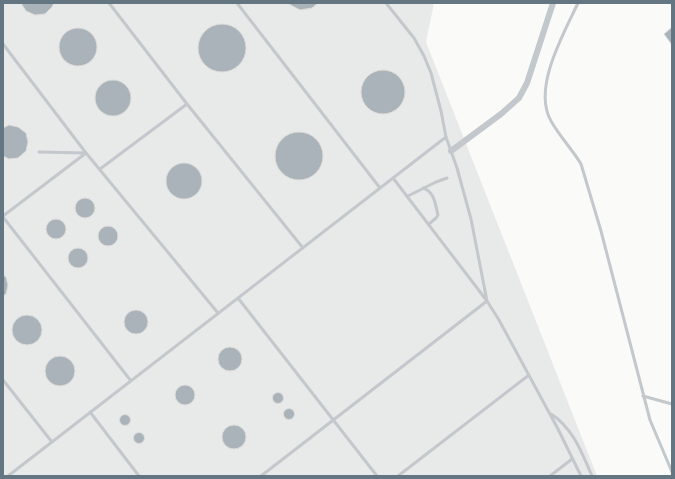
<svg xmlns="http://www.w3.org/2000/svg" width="675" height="479" font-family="Ubuntu,sans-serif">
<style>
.built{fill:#e8e9e9}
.building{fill:#aab3b9;stroke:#dcdcda}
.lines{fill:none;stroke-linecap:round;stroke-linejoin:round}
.lane{stroke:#c3c8cc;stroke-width:3}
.street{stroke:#c3c8cc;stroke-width:6}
</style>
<rect width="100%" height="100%" fill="#fafaf8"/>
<path class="built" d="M 3,3 L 434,3 L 426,42 L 597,476 L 3,476 Z"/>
<path class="building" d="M 21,3 L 54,3 L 52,7 L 45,14 L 35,15 L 26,11 Z
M 287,3 L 318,3 L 312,8 L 300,10 Z
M198 48a24 24 0 1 1 48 0a24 24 0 1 1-48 0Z
M 671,28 L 672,29 L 672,45 L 664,34 Z
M59 47a19 19 0 1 1 38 0a19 19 0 1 1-38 0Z
M361 92a22 22 0 1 1 44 0a22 22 0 1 1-44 0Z
M95 98a18 18 0 1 1 36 0a18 18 0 1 1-36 0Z
M 9,125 L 18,127 L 26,133 L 28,142 L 26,151 L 18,158 L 9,159 L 3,156 L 3,128 Z
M275 156a24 24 0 1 1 48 0a24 24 0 1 1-48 0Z
M166 181a18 18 0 1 1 36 0a18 18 0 1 1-36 0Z
M75 208a10 10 0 1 1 20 0a10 10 0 1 1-20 0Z
M46 229a10 10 0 1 1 20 0a10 10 0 1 1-20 0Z
M98 236a10 10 0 1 1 20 0a10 10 0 1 1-20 0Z
M68 258a10 10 0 1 1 20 0a10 10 0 1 1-20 0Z
M 3,275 L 6,277 L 8,285 L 6,294 L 3,296 Z
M124 322a12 12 0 1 1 24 0a12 12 0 1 1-24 0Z
M12 330a15 15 0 1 1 30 0a15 15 0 1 1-30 0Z
M218 359a12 12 0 1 1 24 0a12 12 0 1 1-24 0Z
M45 371a15 15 0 1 1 30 0a15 15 0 1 1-30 0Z
M175 395a10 10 0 1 1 20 0a10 10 0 1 1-20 0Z
M272.5 398a5.5 5.5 0 1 1 11 0a5.5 5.5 0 1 1-11 0Z
M283.5 414a5.5 5.5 0 1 1 11 0a5.5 5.5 0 1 1-11 0Z
M119.5 420a5.5 5.5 0 1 1 11 0a5.5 5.5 0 1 1-11 0Z
M222 437a12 12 0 1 1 24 0a12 12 0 1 1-24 0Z
M133.5 438a5.5 5.5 0 1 1 11 0a5.5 5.5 0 1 1-11 0Z"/>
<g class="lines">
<path class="lane" d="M 109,3 L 187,104 L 303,248
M 237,3 L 380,188
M 386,3 L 414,38 L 424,56 L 431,73 L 441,111 L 446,137 L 457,168 L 471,219 L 487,301 L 499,320 L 558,429 L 581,476
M 578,3 C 564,33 532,88 551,121 C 560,137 572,149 581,164 L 601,231 L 650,420 L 672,472
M 3,44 L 86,153 L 218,313
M 100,169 L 187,104
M 423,188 C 435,192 435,204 438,215 L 436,218 L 429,224
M 408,196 L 436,182 L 447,178
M 3,216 L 86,153 L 39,152
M 3,217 L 131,381
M 238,298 L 377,476
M 3,380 L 52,442
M 643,396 L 672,404
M 90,412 L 139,476
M 551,414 C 573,428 582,453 592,476
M 8,476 L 446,137
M 261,476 L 487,301 L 393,178
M 398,476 L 529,375
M 550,476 L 572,459"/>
<path class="street" d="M 451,151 L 501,114 L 519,98 L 527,83 L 553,3"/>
</g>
<rect width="675" height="479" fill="none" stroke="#657683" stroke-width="8"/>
</svg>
